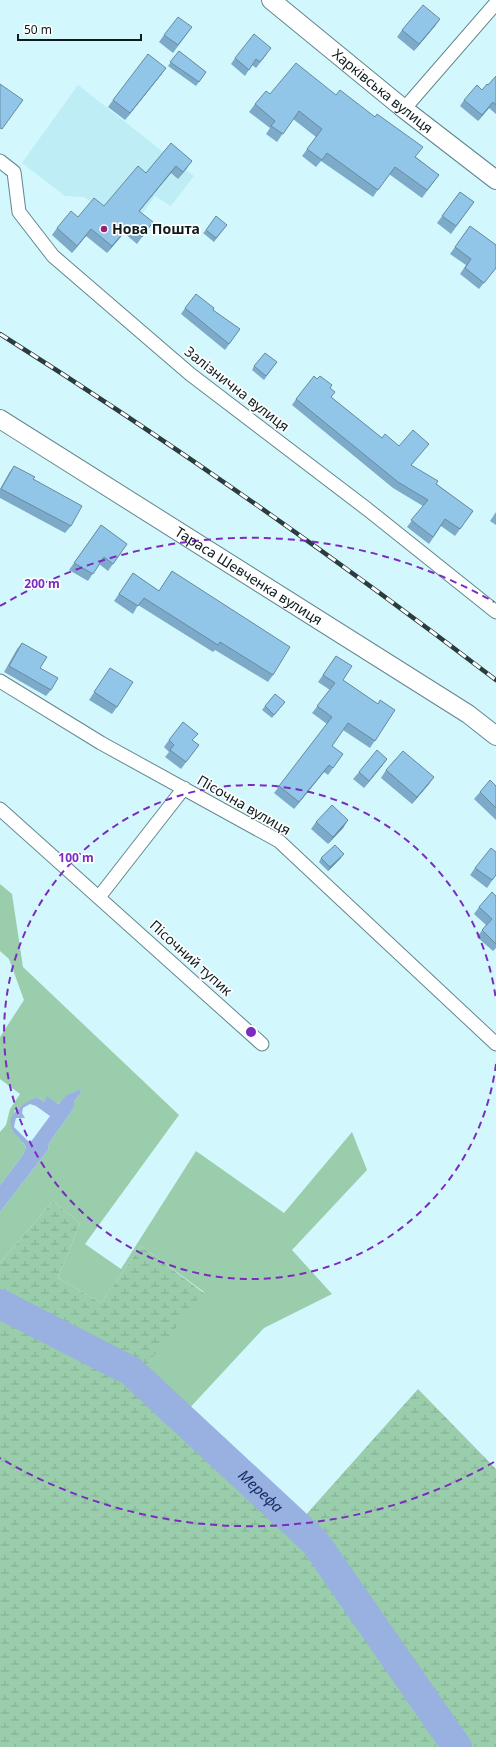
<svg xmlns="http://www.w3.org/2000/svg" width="496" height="1747" font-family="'Noto Sans',sans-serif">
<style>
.built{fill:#beedf5}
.wetland{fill:url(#wetland-marsh)}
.green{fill:#9acdab}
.water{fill:#99b1e0;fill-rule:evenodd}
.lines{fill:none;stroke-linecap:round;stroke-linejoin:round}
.river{stroke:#99b1e0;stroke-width:30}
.street-casing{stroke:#64868d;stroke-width:15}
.secondary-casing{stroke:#64868d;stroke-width:20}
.street{stroke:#fff;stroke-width:13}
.secondary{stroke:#fff;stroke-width:18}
.rail-casing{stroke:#2b3c3f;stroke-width:4.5}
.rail{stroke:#fdfdfd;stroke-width:3;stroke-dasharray:9;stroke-linecap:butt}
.wall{fill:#7daac8}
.shaded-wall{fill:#668ba2}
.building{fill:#91c6e8;stroke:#668ba2}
.ring{fill:none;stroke:#7b2cbf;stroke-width:2;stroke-dasharray:7 5}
.poi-dot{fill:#9c1d71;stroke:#fdfdfd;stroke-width:1.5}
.labels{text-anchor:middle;stroke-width:3.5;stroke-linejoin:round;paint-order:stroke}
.street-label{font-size:14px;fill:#0e1c1e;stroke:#fdfdfd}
.poi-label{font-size:14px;font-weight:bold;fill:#0e1c1e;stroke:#fdfdfd;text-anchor:start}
.water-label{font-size:15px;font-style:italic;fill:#172f67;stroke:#fdfdfd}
.centre{fill:#7b2cbf;stroke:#fdfdfd;stroke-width:2}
.ring-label{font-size:12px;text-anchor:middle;font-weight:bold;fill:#7b2cbf;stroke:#fdfdfd;stroke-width:3.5;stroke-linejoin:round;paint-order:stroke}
</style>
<defs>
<pattern id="wetland-marsh" width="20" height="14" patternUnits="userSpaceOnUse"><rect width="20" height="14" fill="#9acdab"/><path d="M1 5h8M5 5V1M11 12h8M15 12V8" fill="none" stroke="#84af93"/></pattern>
</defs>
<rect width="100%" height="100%" fill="#d2f8fe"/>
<path class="built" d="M 78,85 L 194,176 L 171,206 L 155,196 L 135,224 L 83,197 L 65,196 L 22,163 Z"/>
<path class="wetland" d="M 53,1201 L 80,1223 L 58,1278 L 101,1303 L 141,1246 L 204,1293 L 143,1370 L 186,1412 L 250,1466 L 303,1518 L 418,1389 L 496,1469 L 496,1747 L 0,1747 L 0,1263 Z"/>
<path class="green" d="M 0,884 L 12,894 L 23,967 L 179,1115 L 85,1244 L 121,1269 L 196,1151 L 284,1213 L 352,1132 L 367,1170 L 292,1250 L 332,1294 L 264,1328 L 186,1412 L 143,1370 L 204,1292 L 141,1246 L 101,1303 L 58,1278 L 80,1223 L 53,1201 L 0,1263 L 0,1212 L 48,1150 L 49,1143 L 74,1108 L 74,1102 L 82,1091 C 67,1092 69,1097 57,1104 L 48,1097 L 44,1102 L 37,1097 L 15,1110 C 8,1130 15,1132 26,1147 L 23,1155 L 0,1185 L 0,1132 L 6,1125 L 10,1109 L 20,1094 L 0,1079 L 0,1037 L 24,1000 L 9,959 L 0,951 Z"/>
<path class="water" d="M 79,1090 L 82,1091 L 74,1102 L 74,1108 L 49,1143 L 48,1150 L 0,1212 L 0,1185 L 23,1155 L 26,1147 C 23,1142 19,1139 16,1135 C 0,1117 23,1103 37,1097 L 44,1102 L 47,1096 L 58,1104 L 67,1095 ZM 30,1104 L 36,1106 L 50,1116 L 30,1143 L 14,1127 L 16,1118 L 25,1118 L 22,1113 L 23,1108 Z"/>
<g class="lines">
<path class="river" id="s1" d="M 0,1304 L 131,1371 L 315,1542 L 457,1747"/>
<defs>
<path id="street" d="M 404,109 L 496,3
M 0,161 L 14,172 L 19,212 L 53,256 L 190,374 L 367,509 L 496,612
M 0,681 L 101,743 L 279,841 L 496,1044
M 0,809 L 262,1044
M 99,897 L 184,788"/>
<g id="secondary">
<path id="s2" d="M 271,0 L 404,109 L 496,180"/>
<path id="s3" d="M 0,419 L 468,714 L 496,736"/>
</g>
</defs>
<use href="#street" class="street-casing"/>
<use href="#secondary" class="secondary-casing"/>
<use href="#street" class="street"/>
<use href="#secondary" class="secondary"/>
<defs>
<path id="rail" d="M 0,334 C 171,442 336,558 496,680"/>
</defs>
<use href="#rail" class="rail-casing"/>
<use href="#rail" class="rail"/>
</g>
<path class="wall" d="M 440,19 L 435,26 L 414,51 L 397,37 L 402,30 Z
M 192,27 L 173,53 L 159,42 L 164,35 Z
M 179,51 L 206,72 L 196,86 L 168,66 Z
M 267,54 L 256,68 L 252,65 L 245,76 L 231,64 L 235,58 Z
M 166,68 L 161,75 L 125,120 L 108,107 L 113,100 Z
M 496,76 L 496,114 L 489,108 L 478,121 L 460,106 L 464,100 L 482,90 L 488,85 Z
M 270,94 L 336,95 L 416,157 L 439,175 L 422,198 L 389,174 L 373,197 L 321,161 L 316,167 L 302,156 L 316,137 L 293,119 L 277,142 L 266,134 L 270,128 L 249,112 L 255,104 Z
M 171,143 L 187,168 L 178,179 L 171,173 L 139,211 L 153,222 L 137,244 L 124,233 L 107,253 L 86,236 L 72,253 L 52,235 L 57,228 L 104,206 L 146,173 Z
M 460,192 L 474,202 L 451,234 L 437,223 Z
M 227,225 L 214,242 L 203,233 L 206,230 Z
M 470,226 L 496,245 L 496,268 L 479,289 L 460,274 L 466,265 L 450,254 Z
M 185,308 L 213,310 L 240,329 L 225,350 L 181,314 Z
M 277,362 L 264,380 L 252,370 L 254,366 Z
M 317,379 L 330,389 L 331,397 L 382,438 L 399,446 L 424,450 L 411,465 L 473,511 L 455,536 L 441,526 L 429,544 L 407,527 L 423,506 L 393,488 L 292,405 L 296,399 Z
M 14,466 L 33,479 L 71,526 L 65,533 L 0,498 L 0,489 L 9,473 Z
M 496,512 L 496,525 L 490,521 Z
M 101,525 L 127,544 L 108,571 L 99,564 L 88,581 L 69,570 Z
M 172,571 L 273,675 L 268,682 L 215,650 L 213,652 L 138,605 L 133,614 L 114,601 L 133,573 L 159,591 Z
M 22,643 L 40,668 L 51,690 L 46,696 L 4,672 L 17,649 Z
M 336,656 L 343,680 L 378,704 L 395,710 L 370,748 L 343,730 L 332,746 L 343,754 L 328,775 L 324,772 L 294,809 L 274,793 L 327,724 L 312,713 L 330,690 L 318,682 Z
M 110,668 L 117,707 L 112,714 L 89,700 Z
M 285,702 L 272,718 L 262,710 L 265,706 Z
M 169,740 L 193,741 L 199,745 L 181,769 L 165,757 L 169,752 L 164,747 Z
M 387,759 L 382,766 L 364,788 L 353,779 L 359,772 Z
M 386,770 L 434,777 L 429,784 L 412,804 L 381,778 Z
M 496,786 L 496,820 L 474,799 L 480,792 Z
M 348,820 L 343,828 L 328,844 L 311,829 L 316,822 Z
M 496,852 L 496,875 L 487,888 L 470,875 L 475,868 Z
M 321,858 L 341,858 L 328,871 L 319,862 Z
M 496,896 L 496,948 L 493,951 L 477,937 L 486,925 L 474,914 L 479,907 Z"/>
<path class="shaded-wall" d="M 440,19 L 435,26 L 414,51 L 419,44 Z
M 166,68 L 161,75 L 125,120 L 130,113 Z
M 493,102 L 489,108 L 478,121 L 482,115 Z
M 192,161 L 187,168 L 178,179 L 183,172 Z
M 176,166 L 171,173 L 134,218 L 139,211 Z
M 129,226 L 124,233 L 107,253 L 112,246 Z
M 91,229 L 86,236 L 72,253 L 77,246 Z
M 387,759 L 382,766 L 364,788 L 369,781 Z
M 329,765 L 324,772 L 294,809 L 299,802 Z
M 434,777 L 429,784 L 412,804 L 417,797 Z
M 348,820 L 343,828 L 328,844 L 333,837 Z
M 344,854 L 341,858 L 328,871 L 330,867 Z"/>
<path class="building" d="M 423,5 L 440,19 L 419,44 L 402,30 Z
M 178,17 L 192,27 L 178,45 L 164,35 Z
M 254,34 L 271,48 L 260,62 L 256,59 L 249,70 L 235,58 Z
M 179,51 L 206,72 L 199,82 L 170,62 Z
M 148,54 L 166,68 L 130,113 L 113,100 Z
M 296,63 L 336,95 L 340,90 L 375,117 L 377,114 L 423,147 L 415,157 L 439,175 L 427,190 L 395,167 L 378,190 L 327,153 L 322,160 L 307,149 L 322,129 L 299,111 L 283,134 L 271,126 L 275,121 L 255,104 L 266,91 L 270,94 Z
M 496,76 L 496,105 L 493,102 L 482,115 L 464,100 L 477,85 L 482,90 L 487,84 L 488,85 Z
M 0,84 L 23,100 L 2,129 L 0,128 Z
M 171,143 L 192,161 L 183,172 L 176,166 L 139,211 L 153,222 L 142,237 L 129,226 L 112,246 L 91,229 L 77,246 L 57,228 L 71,211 L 78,217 L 94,198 L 104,206 L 138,166 L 146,173 Z
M 460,192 L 474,202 L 456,226 L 442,216 Z
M 216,216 L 227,225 L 216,238 L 206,230 Z
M 470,226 L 496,245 L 496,268 L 484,283 L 465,268 L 471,259 L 455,247 Z
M 196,294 L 214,308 L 213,310 L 240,329 L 229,344 L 185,308 Z
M 265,353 L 277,362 L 266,376 L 254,366 Z
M 314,376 L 317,379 L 320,376 L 332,385 L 330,388 L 335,392 L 331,397 L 382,438 L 385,434 L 399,446 L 413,430 L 429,444 L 411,465 L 438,481 L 436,484 L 473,511 L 460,529 L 445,519 L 433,537 L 411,520 L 428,500 L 398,482 L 296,399 Z
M 14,466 L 35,477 L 33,479 L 82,506 L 71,526 L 1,489 Z
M 101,525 L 127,544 L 113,564 L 104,557 L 93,574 L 74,563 Z
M 172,571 L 290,647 L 273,675 L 220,642 L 218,645 L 144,598 L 138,606 L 119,594 L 133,573 L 159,591 Z
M 22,643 L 47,657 L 40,668 L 58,678 L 51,690 L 9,666 Z
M 336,656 L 352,666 L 343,680 L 378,704 L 380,700 L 395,710 L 375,741 L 348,723 L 332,746 L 343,754 L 333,768 L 329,765 L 299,802 L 279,786 L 332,717 L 317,706 L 335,683 L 323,675 Z
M 110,668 L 133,682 L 117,707 L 94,692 Z
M 275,694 L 285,702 L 274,715 L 265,706 Z
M 183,722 L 198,734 L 192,740 L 199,745 L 186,762 L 170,750 L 174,745 L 169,740 Z
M 377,750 L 387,759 L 369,781 L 359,772 Z
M 403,751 L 434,777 L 417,797 L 386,770 Z
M 490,780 L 496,786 L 496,808 L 480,792 Z
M 332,805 L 348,820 L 333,837 L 316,822 Z
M 335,845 L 344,854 L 330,867 L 321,858 Z
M 491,848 L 496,852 L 496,875 L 492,880 L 475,868 Z
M 492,892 L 496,896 L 496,944 L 482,930 L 492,919 L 479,907 Z"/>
<g class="ring">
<path d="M496 1064A247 247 0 1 1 496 1000"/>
<path d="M494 1462A494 494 0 0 1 0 1458M0 606A494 494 0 0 1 494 602"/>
</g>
<circle class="poi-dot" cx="104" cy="229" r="4"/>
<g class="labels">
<g class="street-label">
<text dy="5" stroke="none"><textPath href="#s2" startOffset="144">Харківська вулиця</textPath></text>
<text transform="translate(237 389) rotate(38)" y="5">Залізнична вулиця</text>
<text dy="5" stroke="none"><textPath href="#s3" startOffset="294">Тараса Шевченка вулиця</textPath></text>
<text transform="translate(244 805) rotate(30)" y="5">Пісочна вулиця</text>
<text transform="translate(191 958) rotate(42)" y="5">Пісочний тупик</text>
</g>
<g class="poi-label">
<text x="112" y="234">Нова Пошта</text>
</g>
<g class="water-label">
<text dy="5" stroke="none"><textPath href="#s1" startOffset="324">Мерефа</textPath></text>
</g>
</g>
<circle cx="251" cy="1032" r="6" class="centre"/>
<g class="ring-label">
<text x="42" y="588">200 m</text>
<text x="76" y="862">100 m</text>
</g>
<path d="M18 34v6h123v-6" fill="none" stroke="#0e1c1e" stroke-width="2"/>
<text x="24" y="34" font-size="12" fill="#0e1c1e" stroke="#fdfdfd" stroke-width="3" paint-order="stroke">50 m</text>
</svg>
